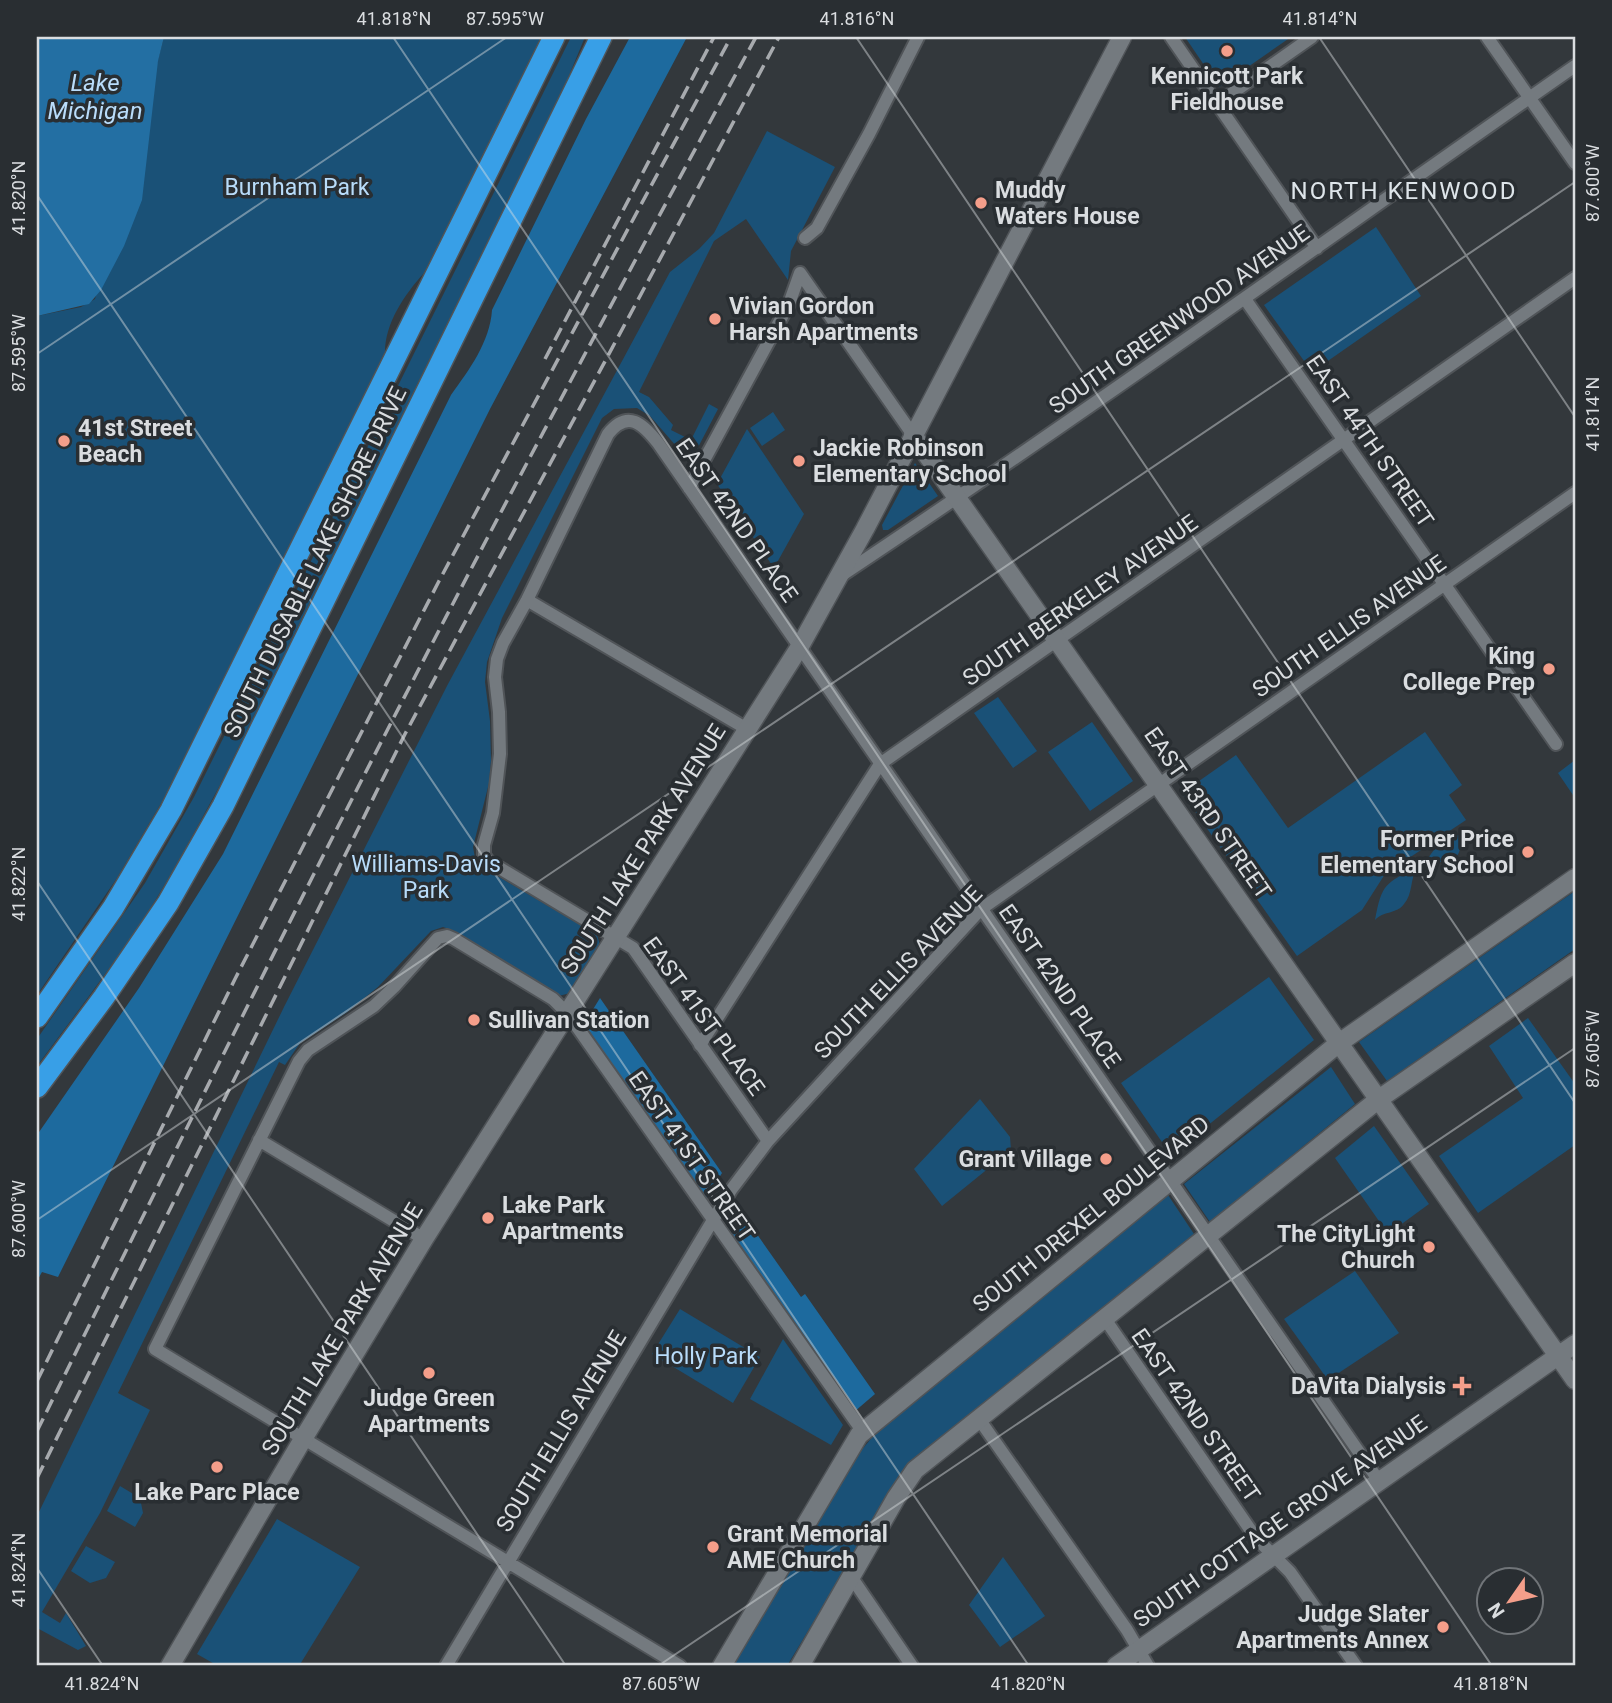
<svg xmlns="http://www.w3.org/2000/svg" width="1612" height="1703" font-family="Roboto,sans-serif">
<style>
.green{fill:#1a5177}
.forest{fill:#1d6a9e}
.water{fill:#236fa3}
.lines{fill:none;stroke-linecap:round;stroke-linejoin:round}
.street-casing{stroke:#505458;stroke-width:16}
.secondary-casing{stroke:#505458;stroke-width:21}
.highway-casing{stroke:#505458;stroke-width:24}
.street{stroke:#747a7f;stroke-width:12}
.secondary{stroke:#747a7f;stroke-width:18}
.highway{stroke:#389fe7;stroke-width:21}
.rail{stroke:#a7aaae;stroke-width:3.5;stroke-dasharray:14 7;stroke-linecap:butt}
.ticks{fill:none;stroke:#dadde0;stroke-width:2;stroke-opacity:0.45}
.poi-dot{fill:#f49e8a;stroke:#292e32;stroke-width:2.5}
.labels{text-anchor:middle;stroke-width:7;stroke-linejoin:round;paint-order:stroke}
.poi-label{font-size:23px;font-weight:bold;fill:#dadde0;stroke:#292e32;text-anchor:start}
.park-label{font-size:23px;fill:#b8dcfa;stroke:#292e32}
.street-label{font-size:23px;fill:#dadde0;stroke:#292e32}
.water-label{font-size:24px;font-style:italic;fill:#b9dcfa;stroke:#292e32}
.neighbourhood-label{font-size:24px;letter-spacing:2px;fill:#dee5ea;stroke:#292e32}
.neatline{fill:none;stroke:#dadde0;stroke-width:2.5}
.ticks-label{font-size:18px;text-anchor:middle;fill:#dadde0}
</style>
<rect width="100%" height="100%" fill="#33383c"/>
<path class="green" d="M 164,37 L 541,37 L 424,273 C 405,294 385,323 385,352 L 163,800 L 117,878 L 37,995 L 37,316 L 81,307 L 95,299 Z
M 571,37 L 585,37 L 568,78 L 220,785 C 196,829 173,873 146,915 C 112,967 74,1016 37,1066 L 37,1039 L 145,883 L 194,797 Z
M 1185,37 L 1291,37 L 1219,87 Z
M 767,131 L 835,167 L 791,251 L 788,280 L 746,219 L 714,241 L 639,392 L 649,397 L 673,425 L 671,430 L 691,440 L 709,404 L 718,409 L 694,455 L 690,462 L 650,416 L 637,408 L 614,409 L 602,418 L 502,618 L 487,662 L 485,682 L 490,721 L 491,761 L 489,783 L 473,847 L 475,858 L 482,867 L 597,935 L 600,945 L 570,993 L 559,996 L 455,931 L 443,927 L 431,931 L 378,987 L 347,1012 L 300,1043 L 285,1065 L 279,1062 L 118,1393 L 150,1410 L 100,1513 L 42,1612 L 60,1623 L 66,1613 L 86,1646 L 78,1650 L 37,1628 L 37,1516 L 284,1007 L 448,684 L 670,272 L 699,249 L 714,233 Z
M 1376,227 L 1421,296 L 1312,372 L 1264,305 Z
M 773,412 L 785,430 L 762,446 L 750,428 Z
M 747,429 L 804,514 L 774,568 L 717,484 Z
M 915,463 L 938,496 L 888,530 L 883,530 L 882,525 Z
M 998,697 L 1037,751 L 1013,768 L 974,713 Z
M 1092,722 L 1133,781 L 1090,811 L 1048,752 Z
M 1425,732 L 1462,785 L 1449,795 L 1466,820 L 1385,874 L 1362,910 L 1297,956 L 1182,793 L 1236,755 L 1288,828 Z
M 1575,760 L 1575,798 L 1558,773 Z
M 1463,835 C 1458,868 1452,860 1423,863 C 1440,848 1434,835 1463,835 Z
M 1417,867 C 1410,879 1413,894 1404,904 C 1397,914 1383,911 1375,920 C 1382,883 1385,884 1417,867 Z
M 1575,891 L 1575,949 L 1387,1081 L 1359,1042 Z
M 1269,977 L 1314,1040 L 1171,1155 L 1121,1083 Z
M 1528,1018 L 1575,1084 L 1575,1145 L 1478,1213 L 1439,1156 L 1523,1098 L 1489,1046 Z
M 1331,1067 L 1355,1104 L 1210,1222 L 1184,1184 Z
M 980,1099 L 1010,1137 L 1011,1150 L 942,1206 L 914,1169 Z
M 1374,1126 L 1429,1204 L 1388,1234 L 1335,1158 Z
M 1168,1195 L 1194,1234 L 907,1466 L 787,1666 L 733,1666 L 856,1457 L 878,1430 Z
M 1355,1271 L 1399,1333 L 1328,1380 L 1284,1319 Z
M 680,1309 L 760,1357 L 733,1403 L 652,1354 Z
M 783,1339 L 843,1425 L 831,1445 L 750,1399 Z
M 120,1486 L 140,1498 L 143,1513 L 135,1527 L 107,1511 Z
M 277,1519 L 360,1567 L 299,1666 L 218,1666 L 197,1654 Z
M 86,1546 L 115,1562 L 106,1578 L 90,1583 L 71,1571 Z
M 1003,1557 L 1045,1616 L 1000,1647 L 969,1605 Z"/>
<path class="forest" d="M 630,37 L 687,37 L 490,409 L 58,1277 L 42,1272 L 37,1281 L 37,1135 L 139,988 L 223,854 L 451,395 C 469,370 490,342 492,310 L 586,119 Z
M 600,998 L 722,1173 L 705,1200 L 584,1024 Z
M 740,1210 L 801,1297 L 805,1294 L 875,1394 L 854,1412 L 727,1229 Z"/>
<path class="water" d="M 37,37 L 164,37 L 158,61 L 142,200 L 124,246 L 101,290 L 89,304 L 37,316 Z"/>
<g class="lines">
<defs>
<path id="street" d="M 1171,37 L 1317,248
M 1487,37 L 1575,163
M 1218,103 L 1312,37
M 805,238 L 817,228 L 869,134 L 918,37
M 800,273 L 913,435
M 1245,299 L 1556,744
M 689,488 L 789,304 L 800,273
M 842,575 C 1090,410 1331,236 1575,66
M 527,600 L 747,729
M 700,1045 L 880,764 L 1575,278
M 259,1140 L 424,1239
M 768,1141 L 633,948 L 488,861 L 484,855 L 484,845 L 493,813 L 500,754 L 499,712 L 495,677 L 497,659 L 503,643 L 527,600 L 608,434 C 628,409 643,424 658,443 L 1379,1481
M 1105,1319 L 1256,1538 L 1290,1572 L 1356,1666
M 979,1419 L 1127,1630 L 1148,1666
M 852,1578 L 912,1666
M 446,1666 L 731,1190 L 768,1141 L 981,909 L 1575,493
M 680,1666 L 155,1349 L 299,1061 L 308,1050 L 374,1006 L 394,987 L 438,938 L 447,936 L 454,939 L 553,999 L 568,1014 L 863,1432"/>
<path id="secondary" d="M 913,435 L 1575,1380
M 170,1666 L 303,1439 L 424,1239 L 799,648 L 865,529 L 1122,37
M 722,1666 L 859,1435 L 1339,1043 L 1575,878
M 800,1666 L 896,1498 L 915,1470 L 1379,1099 L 1575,963
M 1116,1666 L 1575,1344"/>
<path id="highway" d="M 37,1017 L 113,908 L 171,810 L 554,37
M 37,1087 L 104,997 L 168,903 L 223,806 L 601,37"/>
</defs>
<use href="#street" class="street-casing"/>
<use href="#secondary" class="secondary-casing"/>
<use href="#highway" class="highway-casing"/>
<use href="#street" class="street"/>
<use href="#secondary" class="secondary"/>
<use href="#highway" class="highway"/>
<path class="rail" d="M 545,359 L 714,37
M 37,1381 L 235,979 L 439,581 L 731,37
M 37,1431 C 164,1174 290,917 422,663 C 531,453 643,245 756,37
M 37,1478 L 405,734 L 779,37"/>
</g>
<path class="ticks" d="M 393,37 L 1492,1666M 856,37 L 1575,1103M 1319,37 L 1575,417M 37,195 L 1029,1666M 37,354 L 507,37M 37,881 L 566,1666M 37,1220 L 1575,182M 37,1568 L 103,1666M 658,1666 L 1575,1048"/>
<g class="poi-dot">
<circle cx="1227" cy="51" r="7"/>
<circle cx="981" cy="203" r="7"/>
<circle cx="715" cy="319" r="7"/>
<circle cx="64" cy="441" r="7"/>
<circle cx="799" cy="461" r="7"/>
<circle cx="1549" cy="669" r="7"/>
<circle cx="1528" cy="852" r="7"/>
<circle cx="474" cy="1020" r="7"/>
<circle cx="1106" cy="1159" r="7"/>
<circle cx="488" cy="1218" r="7"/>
<circle cx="1429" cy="1247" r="7"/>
<circle cx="429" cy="1373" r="7"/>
<path d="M1458.5 1375.5h7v7h7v7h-7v7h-7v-7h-7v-7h7z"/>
<circle cx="217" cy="1467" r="7"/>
<circle cx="713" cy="1547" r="7"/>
<circle cx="1443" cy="1627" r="7"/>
</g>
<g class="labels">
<g class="poi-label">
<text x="1227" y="84" text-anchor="middle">Kennicott Park<tspan x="1227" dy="26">Fieldhouse</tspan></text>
<text x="995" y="198">Muddy<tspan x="995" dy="26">Waters House</tspan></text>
<text x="729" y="314">Vivian Gordon<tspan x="729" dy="26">Harsh Apartments</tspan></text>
<text x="78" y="436">41st Street<tspan x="78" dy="26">Beach</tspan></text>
<text x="813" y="456">Jackie Robinson<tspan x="813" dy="26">Elementary School</tspan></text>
<text x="1535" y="664" text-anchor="end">King<tspan x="1535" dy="26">College Prep</tspan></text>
<text x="1514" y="847" text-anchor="end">Former Price<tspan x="1514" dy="26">Elementary School</tspan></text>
<text x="488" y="1028">Sullivan Station</text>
<text x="1092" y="1167" text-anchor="end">Grant Village</text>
<text x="502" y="1213">Lake Park<tspan x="502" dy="26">Apartments</tspan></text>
<text x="1415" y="1242" text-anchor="end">The CityLight<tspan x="1415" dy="26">Church</tspan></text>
<text x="1446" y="1394" text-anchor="end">DaVita Dialysis</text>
<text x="429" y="1406" text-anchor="middle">Judge Green<tspan x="429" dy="26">Apartments</tspan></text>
<text x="217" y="1500" text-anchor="middle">Lake Parc Place</text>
<text x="727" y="1542">Grant Memorial<tspan x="727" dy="26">AME Church</tspan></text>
<text x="1429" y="1622" text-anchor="end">Judge Slater<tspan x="1429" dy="26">Apartments Annex</tspan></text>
</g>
<g class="park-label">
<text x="297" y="195">Burnham Park</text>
<text x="426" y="872">Williams-Davis<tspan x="426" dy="26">Park</tspan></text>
<text x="706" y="1364">Holly Park</text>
</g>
<g class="street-label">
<text transform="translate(1179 319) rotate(-35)" y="8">SOUTH GREENWOOD AVENUE</text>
<text transform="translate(1370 441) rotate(55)" y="8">EAST 44TH STREET</text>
<text transform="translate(737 520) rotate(55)" y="8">EAST 42ND PLACE</text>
<text transform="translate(315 562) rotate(-64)" y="8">SOUTH DUSABLE LAKE SHORE DRIVE</text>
<text transform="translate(1080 600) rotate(-35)" y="8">SOUTH BERKELEY AVENUE</text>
<text transform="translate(1349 626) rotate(-35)" y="8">SOUTH ELLIS AVENUE</text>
<text transform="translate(1208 813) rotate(55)" y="8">EAST 43RD STREET</text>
<text transform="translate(643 849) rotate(-58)" y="8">SOUTH LAKE PARK AVENUE</text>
<text transform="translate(898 972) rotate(-46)" y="8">SOUTH ELLIS AVENUE</text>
<text transform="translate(1060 986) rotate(55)" y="8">EAST 42ND PLACE</text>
<text transform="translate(704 1016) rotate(54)" y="8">EAST 41ST PLACE</text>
<text transform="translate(692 1156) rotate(55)" y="8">EAST 41ST STREET</text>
<text transform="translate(1091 1214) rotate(-39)" y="8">SOUTH DREXEL BOULEVARD</text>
<text transform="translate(342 1329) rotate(-59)" y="8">SOUTH LAKE PARK AVENUE</text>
<text transform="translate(1196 1415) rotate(55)" y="8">EAST 42ND STREET</text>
<text transform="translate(561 1431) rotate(-59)" y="8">SOUTH ELLIS AVENUE</text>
<text transform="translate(1280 1521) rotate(-35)" y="8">SOUTH COTTAGE GROVE AVENUE</text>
</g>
<g class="water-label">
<text x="95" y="91">Lake<tspan x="95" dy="28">Michigan</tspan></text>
</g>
<g class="neighbourhood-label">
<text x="1404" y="199">NORTH KENWOOD</text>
</g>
</g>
<rect width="1612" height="1703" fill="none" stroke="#292e32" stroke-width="77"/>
<g transform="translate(1510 1601) rotate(236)"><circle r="33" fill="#292e32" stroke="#707478" stroke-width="2"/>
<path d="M0-5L12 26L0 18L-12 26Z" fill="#f49e8a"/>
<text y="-10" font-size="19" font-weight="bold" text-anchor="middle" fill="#dadde0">N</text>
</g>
<rect x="38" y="38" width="1536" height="1626" class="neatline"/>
<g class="ticks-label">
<text x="394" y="25">41.818°N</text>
<text x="505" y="25">87.595°W</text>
<text x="857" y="25">41.816°N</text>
<text x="1320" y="25">41.814°N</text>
<text transform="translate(1593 183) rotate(-90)" y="6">87.600°W</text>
<text transform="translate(19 198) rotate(-90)" y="6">41.820°N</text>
<text transform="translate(19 353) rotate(-90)" y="6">87.595°W</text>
<text transform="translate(1593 414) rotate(-90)" y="6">41.814°N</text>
<text transform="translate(19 884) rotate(-90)" y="6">41.822°N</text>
<text transform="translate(1593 1049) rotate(-90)" y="6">87.605°W</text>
<text transform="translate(19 1219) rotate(-90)" y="6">87.600°W</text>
<text transform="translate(19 1570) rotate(-90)" y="6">41.824°N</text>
<text x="102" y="1690">41.824°N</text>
<text x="661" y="1690">87.605°W</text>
<text x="1028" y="1690">41.820°N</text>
<text x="1491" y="1690">41.818°N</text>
</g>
</svg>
